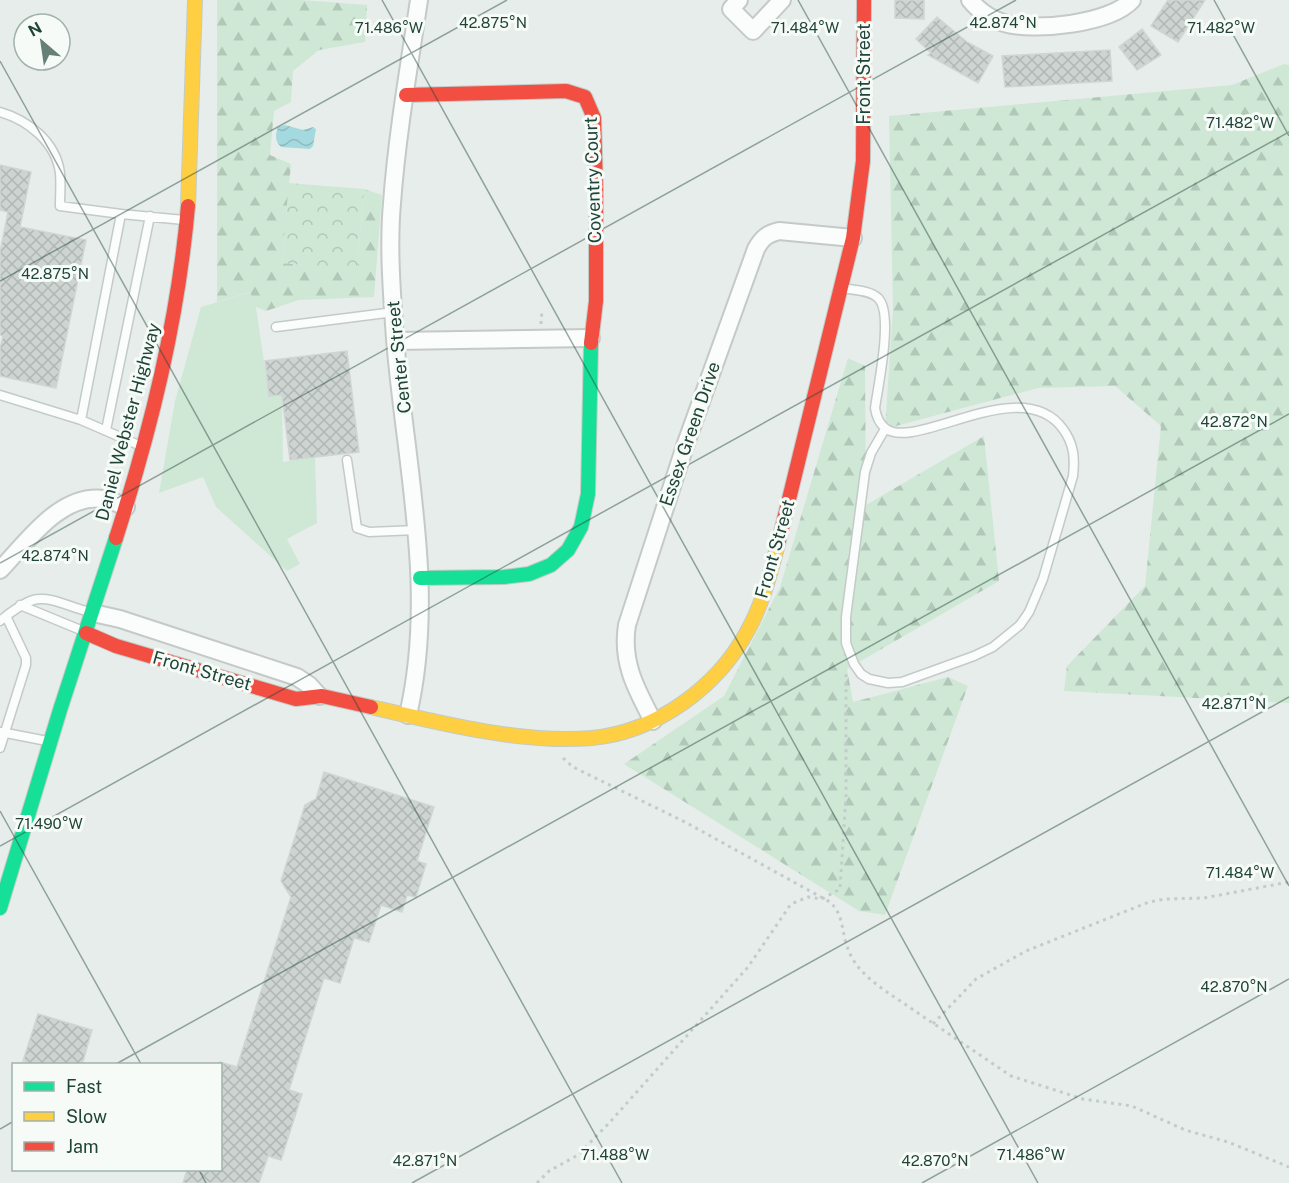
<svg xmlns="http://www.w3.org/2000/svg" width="1289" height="1183" font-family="'Public Sans',sans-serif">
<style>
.grass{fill:#cfe8d6}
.forest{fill:url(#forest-firs)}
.park{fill:url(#park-crowns)}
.water{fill:url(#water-waves)}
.building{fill:url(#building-cross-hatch);stroke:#cfd6d3;stroke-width:1.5}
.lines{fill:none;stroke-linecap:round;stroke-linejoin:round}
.lane-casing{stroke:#c4cac7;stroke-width:11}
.street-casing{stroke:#c4cac7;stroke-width:20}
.fast-casing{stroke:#c3cbc7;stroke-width:16}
.slow-casing{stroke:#c3cbc7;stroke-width:16}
.jam-casing{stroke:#c3cbc7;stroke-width:16}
.path{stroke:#c2ccc9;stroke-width:3;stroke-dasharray:3 4.5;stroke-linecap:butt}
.lane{stroke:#fbfcfc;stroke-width:8}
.street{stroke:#fbfcfc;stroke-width:16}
.fast{stroke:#16e098;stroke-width:14}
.slow{stroke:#ffcf43;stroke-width:14}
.jam{stroke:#f24e42;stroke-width:14}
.ticks{fill:none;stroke:#214439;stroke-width:1.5;stroke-opacity:0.45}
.labels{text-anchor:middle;stroke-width:6;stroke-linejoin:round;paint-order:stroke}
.street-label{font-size:18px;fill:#214439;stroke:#f6fbf8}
.ticks-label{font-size:15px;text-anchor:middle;fill:#214439;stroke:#f6fbf8;stroke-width:6;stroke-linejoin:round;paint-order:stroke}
</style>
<defs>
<pattern id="forest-firs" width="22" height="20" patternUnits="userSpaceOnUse" patternTransform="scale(1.5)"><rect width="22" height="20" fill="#cfe8d6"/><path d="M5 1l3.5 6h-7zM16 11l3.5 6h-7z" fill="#b1c8b8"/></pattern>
<pattern id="park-crowns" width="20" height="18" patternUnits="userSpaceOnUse" patternTransform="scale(1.5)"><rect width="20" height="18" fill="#cfe8d6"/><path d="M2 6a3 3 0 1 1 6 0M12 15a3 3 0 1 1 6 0" fill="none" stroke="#b1c8b8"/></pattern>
<pattern id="water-waves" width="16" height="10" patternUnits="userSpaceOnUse" patternTransform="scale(1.5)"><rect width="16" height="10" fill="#a4d9df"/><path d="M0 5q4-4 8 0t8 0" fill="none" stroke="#8dbbc0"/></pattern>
<pattern id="building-cross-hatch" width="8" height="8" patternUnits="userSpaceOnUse" patternTransform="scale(1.5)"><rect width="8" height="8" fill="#ced4d2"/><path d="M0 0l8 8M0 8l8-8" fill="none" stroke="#b1b7b5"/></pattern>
</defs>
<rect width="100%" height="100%" fill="#e7edea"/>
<path class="grass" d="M 251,292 L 256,307 L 269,396 L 282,395 L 283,462 L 315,457 L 317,523 L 287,539 L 300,564 L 287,571 L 216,507 L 203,477 L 159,493 L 175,401 L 201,307 Z"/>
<path class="forest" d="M 217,0 L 301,0 L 367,5 L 365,42 L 319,50 L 293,71 L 291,102 L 274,111 L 270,155 L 291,164 L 282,263 L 357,269 L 364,189 L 382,195 L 374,297 L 299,300 L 266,311 L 256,307 L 250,292 L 217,302 Z
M 1284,64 L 1289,65 L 1289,703 L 1064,691 L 1067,666 L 1145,586 L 1161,426 L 1115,386 L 1038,388 L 885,429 L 893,308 L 889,116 L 1232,85 Z
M 848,358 L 865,366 L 866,505 L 984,436 L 999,581 L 847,669 L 853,702 L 948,677 L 968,686 L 885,915 L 859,911 L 624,764 L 724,696 L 780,587 Z"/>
<path class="park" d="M 289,183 L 364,189 L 357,270 L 282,263 Z"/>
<path class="water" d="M 285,125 L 303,130 L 313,127 L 316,129 L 313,146 L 310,149 L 281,147 C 275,141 275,135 278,127 Z"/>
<path class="building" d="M 895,0 L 924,0 L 924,19 L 895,18 Z
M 1168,0 L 1205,0 L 1178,42 L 1151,26 Z
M 937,17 L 967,42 L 993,56 L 978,83 L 928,55 L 931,53 L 916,39 Z
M 1142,29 L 1161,55 L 1137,70 L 1119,47 Z
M 1110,50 L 1112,81 L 1005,87 L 1002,56 Z
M 0,165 L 31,172 L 20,227 L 86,240 L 56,388 L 0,376 L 0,348 L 3,336 L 0,335 L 0,252 L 8,212 L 0,210 Z
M 347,351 L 359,452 L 290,460 L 282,395 L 269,396 L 265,361 Z
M 324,772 L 434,807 L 417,861 L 426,864 L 416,897 L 407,895 L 402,912 L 381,905 L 369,942 L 354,938 L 340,983 L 324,978 L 289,1090 L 302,1094 L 281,1160 L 268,1156 L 259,1183 L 183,1183 L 187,1170 L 220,1170 L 220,1062 L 237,1067 L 291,897 L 281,881 L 305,805 L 316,799 Z
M 38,1014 L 92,1030 L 82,1065 L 35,1065 L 23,1061 Z"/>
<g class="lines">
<defs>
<path id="lane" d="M 0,112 C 28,120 56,142 60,173 C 61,184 60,195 60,206 L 121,214
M 842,288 C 853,290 870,290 878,298 C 894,313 878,386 875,408 C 876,415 879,423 885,428 C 915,453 1021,371 1063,429 C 1074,444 1075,458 1073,476 L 1043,579 L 1029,612 L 1020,625 L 993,647 L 974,656 L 902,682 L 888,683 L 869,679 L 861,674 L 854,664 L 846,643 L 846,617 L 865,472 L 871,453 L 885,429
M 276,327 L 394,312
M 0,395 L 81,420
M 106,430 L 150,216
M 141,446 L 81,420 L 121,214 L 184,220
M 347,460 L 357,528 L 369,532 L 417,530
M 20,605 L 83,631
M 0,621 C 40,588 43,598 89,612
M 1,732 L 47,741
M 0,748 L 26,665 L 26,658 L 6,616"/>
<path id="street" d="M 739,0 L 731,9 L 753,31 L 782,0
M 970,0 C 979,11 990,19 1004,23 C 1033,32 1110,24 1132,0
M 396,341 L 591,338
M 0,570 C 27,542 60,493 104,499 C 111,500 119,504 126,507
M 93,613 L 120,619 L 297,677 L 309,685 L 319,696
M 408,715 C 437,590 405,464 395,339 C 392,294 388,248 392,203 C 397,135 409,67 419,0
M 653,721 C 636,689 621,662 627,625 L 685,446 L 756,249 C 762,238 767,234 779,231 L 853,238"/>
<path id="fast" d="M 420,578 L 504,577 L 529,574 L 551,565 L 568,550 L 581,527 L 588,494 L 591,343
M 0,908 L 60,710 L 116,538"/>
<path id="slow" d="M 188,206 L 195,0
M 371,707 C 439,723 523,744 592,738 C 656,732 718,687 748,630 C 763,603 770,574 778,544"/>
<path id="jam" d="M 406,95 L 566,91 L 585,97 L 594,118 L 596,189 L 596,301 L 591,343
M 116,538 C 151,429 178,320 188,206
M 778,544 L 853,238 L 863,161 L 864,0
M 86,633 L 116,646 L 296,699 L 322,696 L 371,707"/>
</defs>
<use href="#lane" class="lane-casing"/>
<use href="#street" class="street-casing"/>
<use href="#fast" class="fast-casing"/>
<use href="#slow" class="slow-casing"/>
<use href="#jam" class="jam-casing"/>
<path class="path" d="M 541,324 L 542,310
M 563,758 L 573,767 L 685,822 L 830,902 C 844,916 841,929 847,946 C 853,966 868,978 884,990 L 1011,1076 L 1083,1099 L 1132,1106 L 1185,1130 L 1228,1142 L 1289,1167
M 933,1024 L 976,979 L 1026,951 L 1149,902 L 1165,899 L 1204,898 L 1289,882
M 537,1183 L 549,1171 L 578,1155 L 610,1122 L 748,967 L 791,904 L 808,897 L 822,899 L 840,889 L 846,795 L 846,673"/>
<use href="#lane" class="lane"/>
<use href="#street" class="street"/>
<use href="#fast" class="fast"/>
<use href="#slow" class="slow"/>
<use href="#jam" class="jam"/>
</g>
<path class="ticks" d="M 382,0 L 1038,1183M 798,0 L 1289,886M 1214,0 L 1289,136M 0,61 L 622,1183M 0,281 L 507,0M 0,563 L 1016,0M 0,811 L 141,1064M 0,846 L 1289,132M 116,1064 L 1289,414M 0,1129 L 14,1121M 199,1170 L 206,1183M 412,1183 L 1289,697M 922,1183 L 1289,979"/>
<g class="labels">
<g class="street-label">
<text transform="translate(864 74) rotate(-90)" y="6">Front Street</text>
<text transform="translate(593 180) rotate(-92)" y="6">Coventry Court</text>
<text transform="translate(399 357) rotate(-96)" y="6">Center Street</text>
<text transform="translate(128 422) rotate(-75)" y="6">Daniel Webster Highway</text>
<text transform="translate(690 434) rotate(-71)" y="6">Essex Green Drive</text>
<text transform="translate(775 549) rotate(-74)" y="6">Front Street</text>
<text transform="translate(202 671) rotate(16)" y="6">Front Street</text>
</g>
</g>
<g class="ticks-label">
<text x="1003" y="28">42.874°N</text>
<text x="493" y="28">42.875°N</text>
<text x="389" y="33">71.486°W</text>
<text x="805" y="33">71.484°W</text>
<text x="1221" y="33">71.482°W</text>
<text x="1240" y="128">71.482°W</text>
<text x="55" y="279">42.875°N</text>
<text x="1234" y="427">42.872°N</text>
<text x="55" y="561">42.874°N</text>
<text x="1234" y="709">42.871°N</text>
<text x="49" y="829">71.490°W</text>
<text x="1240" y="878">71.484°W</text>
<text x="1234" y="992">42.870°N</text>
<text x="615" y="1160">71.488°W</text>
<text x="1031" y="1160">71.486°W</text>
<text x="425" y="1166">42.871°N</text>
<text x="935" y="1166">42.870°N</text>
</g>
<rect x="12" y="1063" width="210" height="108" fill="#f6fbf8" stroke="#a1b2ac" stroke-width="1.5"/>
<rect x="24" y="1082" width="30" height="9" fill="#16e098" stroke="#a1b2ac" stroke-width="1.5"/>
<text x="66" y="1093" font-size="18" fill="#214439">Fast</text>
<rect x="24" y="1112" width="30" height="9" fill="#ffcf43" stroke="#a1b2ac" stroke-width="1.5"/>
<text x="66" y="1123" font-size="18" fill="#214439">Slow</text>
<rect x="24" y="1142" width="30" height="9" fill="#f24e42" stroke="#a1b2ac" stroke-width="1.5"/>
<text x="66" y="1153" font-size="18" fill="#214439">Jam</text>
<g transform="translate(42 42) rotate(331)"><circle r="28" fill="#f6fbf8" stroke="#a1b2ac" stroke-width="1.5"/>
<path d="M0-4.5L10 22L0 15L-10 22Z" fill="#667f77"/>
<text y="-9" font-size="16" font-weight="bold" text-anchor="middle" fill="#214439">N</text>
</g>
</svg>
